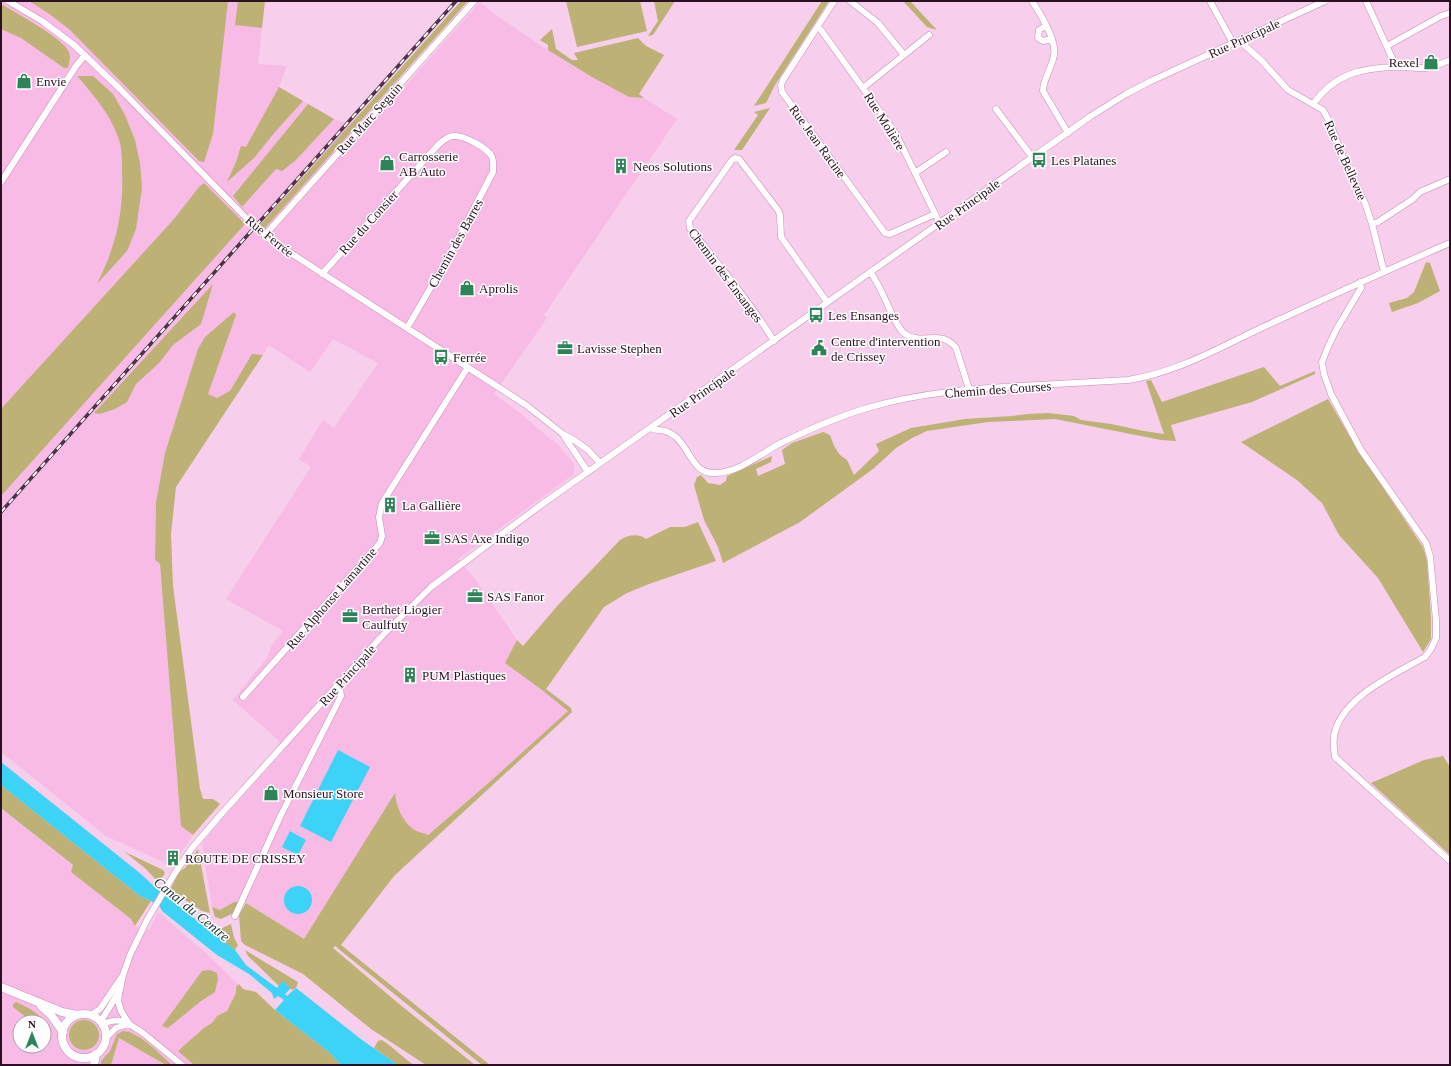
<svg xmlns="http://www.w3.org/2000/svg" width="1451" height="1066" font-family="Georgia,serif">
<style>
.built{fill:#f7bbe6;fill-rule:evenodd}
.green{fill:#beb175}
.water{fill:#3cd3f6}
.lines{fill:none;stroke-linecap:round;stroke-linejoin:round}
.minor-casing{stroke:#cb89b8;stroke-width:7}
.major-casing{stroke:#cb89b8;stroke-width:9}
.minor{stroke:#fff;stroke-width:6}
.major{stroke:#fff;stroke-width:8}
.rail-casing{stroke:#4e3247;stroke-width:3.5}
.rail{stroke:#fdfdfd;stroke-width:2;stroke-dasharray:6;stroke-linecap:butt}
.labels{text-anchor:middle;stroke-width:3;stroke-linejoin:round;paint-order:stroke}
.street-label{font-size:13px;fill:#291023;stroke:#fdfdfd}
.poi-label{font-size:13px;fill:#291023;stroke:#fdfdfd;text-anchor:start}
.water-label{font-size:14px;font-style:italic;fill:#223a41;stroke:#fdfdfd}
</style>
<rect width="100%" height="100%" fill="#f7ceeb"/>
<path class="built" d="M 1,1 L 265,1 L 258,64 L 287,66 L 279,87 L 334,119 L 366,130 L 480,2 L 496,15 L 543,47 L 592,77 L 629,97 L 644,98 L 677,119 L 544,315 L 547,318 L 494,394 L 520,413 L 559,446 L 574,463 L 574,474 L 458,559 L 475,579 L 517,640 L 505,663 L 542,690 L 569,711 L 493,779 L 304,939 L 246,903 L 234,902 L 220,910 L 212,907 L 202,843 L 232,808 L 283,752 L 278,740 L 233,700 L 267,658 L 271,646 L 283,631 L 226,599 L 311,467 L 299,459 L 323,420 L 334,428 L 378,363 L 333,339 L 310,372 L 269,345 L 228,408 L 188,380 L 165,453 L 156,502 L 155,560 L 160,564 L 181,826 L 193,835 L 172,866 L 106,836 L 1,752 Z
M 1,808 L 73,866 L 71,872 L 131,919 L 135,926 L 149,930 L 158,912 L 208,955 L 243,989 L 206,1065 L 1,1065 ZM 20,1022 L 44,1022 L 44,1046 L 20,1046 Z"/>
<path class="green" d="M 29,1 L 228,1 L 213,134 L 204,162 L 199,161 L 70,30 L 48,13 Z
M 238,1 L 265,1 L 262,28 L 235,25 Z
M 461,1 L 468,1 L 265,228 L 260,225 Z
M 566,1 L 640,1 L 647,31 L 577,47 Z
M 654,1 L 675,1 L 653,35 L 648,36 L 658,21 Z
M 822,1 L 829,1 L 775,85 L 766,103 L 754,106 Z
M 903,1 L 910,1 L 937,30 L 927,27 Z
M 1,4 C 16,13 63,38 69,52 C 71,58 69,62 68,68 L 64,68 L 21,38 L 1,29 Z
M 552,29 L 556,49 L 572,60 L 578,60 L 574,53 L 638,38 L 646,46 L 664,55 L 639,94 L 644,98 L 629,97 L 592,77 L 548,50 L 548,45 L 540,40 Z
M 77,76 L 93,76 L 113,94 L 125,115 L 135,140 L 140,163 L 142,188 L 136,229 L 127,251 L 97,284 C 116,246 124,213 122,170 C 122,158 122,147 118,137 C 110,114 93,94 77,76 Z
M 279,87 L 303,101 L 275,132 L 254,158 L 227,182 L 236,162 L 241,146 L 246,147 Z
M 308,104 L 334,119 L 295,161 L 282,171 L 276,169 L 242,207 L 233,196 Z
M 770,108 L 742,150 L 734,150 L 758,115 L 754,112 Z
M 204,183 L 245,224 L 1,496 L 1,409 L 174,219 L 199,187 Z
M 1426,262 L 1430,263 L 1440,291 L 1418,303 L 1392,312 L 1389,303 L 1407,298 L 1414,292 Z
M 213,284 L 201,324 L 173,345 L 159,363 L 136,384 L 127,402 L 115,409 L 100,414 L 94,413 Z
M 234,312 L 236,315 L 208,394 L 217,398 L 230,391 L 252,354 L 263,355 L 176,487 L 171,534 L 173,586 L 200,789 L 203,799 L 213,799 L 220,804 L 193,835 L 181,826 L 160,564 L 155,560 L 156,502 L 165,453 L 198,349 L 205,337 Z
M 1264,367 L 1280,386 L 1315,371 L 1315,374 L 1252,402 L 1171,425 L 1176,441 L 1161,440 L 1055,419 L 988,422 L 927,431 L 912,438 L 896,448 L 873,469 L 800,522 L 723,563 L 718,547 L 704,520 L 694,485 L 697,477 L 701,475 L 708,483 L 720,485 L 726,481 L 727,476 L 772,456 L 771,462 L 756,469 L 758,476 L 785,464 L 782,450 L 792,443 L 823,432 L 830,435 L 834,446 L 840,455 L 847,460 L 854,475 L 879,451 L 876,444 L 911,428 L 965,419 L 1012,416 L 1027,414 L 1048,413 L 1074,416 L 1081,420 L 1111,424 L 1144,431 L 1164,434 L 1146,381 L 1151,380 L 1162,402 Z
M 1328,399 L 1357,449 L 1423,547 L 1427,561 L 1431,618 L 1431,639 L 1423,652 L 1378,578 L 1339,535 L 1322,503 L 1297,480 L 1241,442 Z
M 698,522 L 716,561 L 649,584 L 627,593 L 604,607 L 546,689 L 571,708 L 572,712 L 394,876 L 341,945 L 490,1065 L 482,1065 L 335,946 L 333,948 L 398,1003 L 475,1065 L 426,1065 L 371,1029 L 303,974 L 245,945 L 241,941 L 239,915 L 246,903 L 304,939 L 395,793 C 396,806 402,821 413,829 C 417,832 424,833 428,835 L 493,779 L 568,711 L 542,690 L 505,663 L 517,640 L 523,646 L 559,604 L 620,540 C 628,535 638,533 646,539 L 670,527 L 685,527 Z
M 1443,756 L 1450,767 L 1450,855 L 1371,783 L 1424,760 Z
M 1,785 L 140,896 L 151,901 L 135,926 L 131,919 L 71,872 L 73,865 L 1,808 Z
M 198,849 L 210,913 L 202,911 L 170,890 L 179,872 L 185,868 Z
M 125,852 L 163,870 L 165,873 L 159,883 L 146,869 Z
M 234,902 L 240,902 L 234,913 L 221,919 L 215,917 L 212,907 L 220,910 Z
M 231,924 L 234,938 L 238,945 L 235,950 L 217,936 L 216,931 Z
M 245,950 L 298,982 L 296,988 L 292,990 L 282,981 L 279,986 L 248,956 Z
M 210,970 L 217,973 L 218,979 L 215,992 L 201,1001 L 168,1028 L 162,1026 L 202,971 Z
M 239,984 L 243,989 L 256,992 L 275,1010 L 330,1053 L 341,1065 L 194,1065 L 178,1051 L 204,1028 L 212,1023 L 217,1016 L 227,1011 L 236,993 L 236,987 Z
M 16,1002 C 29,1008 37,1012 46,1023 L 44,1027 L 44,1022 L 32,1022 L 13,1007 L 13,1004 Z
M69 1035a15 15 0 1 1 30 0a15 15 0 1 1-30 0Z
M 123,1031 C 138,1031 161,1055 172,1065 L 166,1065 L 119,1038 L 111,1065 L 101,1065 L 101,1061 L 110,1051 L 117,1034 Z
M 382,1040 C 394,1048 403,1058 414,1065 L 398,1065 L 374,1048 L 378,1041 Z"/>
<path class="water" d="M 338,750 L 370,767 L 331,842 L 300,826 Z
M 1,762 L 141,874 L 158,890 L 235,950 L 246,965 L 277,988 L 282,981 L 287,984 L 286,985 L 290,987 L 290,989 L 285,994 L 287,996 L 296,988 L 362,1040 L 398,1065 L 341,1065 L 330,1053 L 275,1010 L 284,1000 L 278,996 L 274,999 L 272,993 L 249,974 L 217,955 L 162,911 L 160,907 L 151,901 L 140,896 L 1,785 Z
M 290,831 L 306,840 L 298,855 L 282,847 Z
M284 900a14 14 0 1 1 28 0a14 14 0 1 1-28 0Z"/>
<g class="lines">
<defs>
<path id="minor" d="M 8,1 L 42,21 L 74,45 L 121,90 L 253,225 L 269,239 L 526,405 L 563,434 L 574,440 L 588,450 L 600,463
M 834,1 L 783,80 L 781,85 L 782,92 L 885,233 L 890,234 L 935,214
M 850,1 L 878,23 L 904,55
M 1032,1 C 1040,13 1057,41 1054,55 C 1052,68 1043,79 1043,91 L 1068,133
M 1210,1 L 1233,43
M 1366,1 L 1392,58 L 1393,67
M 1046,26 L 1039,30 L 1038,38 L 1043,41 L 1052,39
M 818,27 L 821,30 L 896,134 L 940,224
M 1241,39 L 1243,44 L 1262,61 L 1288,90 L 1323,110 L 1329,121 L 1347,167 L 1365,203 L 1372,224 L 1384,272
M 1387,46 L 1441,16 L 1450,13
M 864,87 L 929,35
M 1313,104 C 1335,74 1360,68 1395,67 C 1405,67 1416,68 1426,68 C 1434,67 1442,63 1450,60
M 996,109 L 1033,158
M 915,173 L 946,152
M 1,182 L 76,66 L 85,55
M 1372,224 L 1378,222 L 1413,199 L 1420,192 L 1450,179
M 265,235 L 474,1
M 870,272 C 876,280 881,290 885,299 C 890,309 896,327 905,334 C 922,346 941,328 956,348 L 969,389
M 322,274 L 438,145 C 443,141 447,136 454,136 C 463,135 488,148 492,157 C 494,162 493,167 493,172 L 448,258 L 407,328
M 1360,282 L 1361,288 L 1336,330 L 1328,347 L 1322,362 L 1324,374 L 1331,394 L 1361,450 L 1426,543 L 1430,556 L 1436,620 L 1436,638 L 1431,649 L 1425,657 C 1395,674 1340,698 1334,736 C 1333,743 1334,750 1335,757 L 1450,861
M 774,341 C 749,301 719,265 690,228 L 689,221 L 732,160 L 735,158 L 739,159 L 778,210 L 780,215 L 781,237 L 827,302
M 651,428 C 655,431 660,429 665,431 C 669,432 673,435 676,437 C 690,449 693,475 716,473 C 740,472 760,454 781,443 C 808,430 842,415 871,407 C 919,393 970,389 1020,386 C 1056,384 1092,382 1128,380 C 1175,373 1219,348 1261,328 C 1324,299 1387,270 1450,243
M 564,436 L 588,472
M 243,697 L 380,543 L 382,536 L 379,517 L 382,503 L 468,367
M 235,916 L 280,817 L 341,696 L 340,689 L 336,687
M 119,994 L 118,1001 L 121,1011 L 129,1024 L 143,1033 L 182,1065
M 91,1015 L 100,1009 L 121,978
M 101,1021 L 120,990 L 123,975 L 130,955 L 147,920 L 175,873 L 192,848 L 223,812 L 381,637 L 431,587 L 541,505 L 1091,116 L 1126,94 L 1151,81 L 1325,1
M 103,1024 C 113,1020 119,1019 129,1024 L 116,1028 L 106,1038"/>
<path id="major" d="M 1,987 L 62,1012 L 77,1015
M 41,1006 L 51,1015 L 63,1032
M62 1036a22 22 0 1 1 44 0a22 22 0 1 1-44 0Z
M 94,1065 L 96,1054"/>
</defs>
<use href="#minor" class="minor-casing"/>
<use href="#major" class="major-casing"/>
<use href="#minor" class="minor"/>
<use href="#major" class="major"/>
<defs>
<path id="rail" d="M 1,512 L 456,1"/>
</defs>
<use href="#rail" class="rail-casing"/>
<use href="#rail" class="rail"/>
</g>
<defs>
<symbol id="shop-bare" viewBox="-9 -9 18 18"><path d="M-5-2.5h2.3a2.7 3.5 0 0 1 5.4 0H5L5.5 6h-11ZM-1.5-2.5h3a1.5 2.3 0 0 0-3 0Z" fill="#2d8458" stroke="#fdfdfd" stroke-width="2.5" paint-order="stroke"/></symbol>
<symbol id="bus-bare" viewBox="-9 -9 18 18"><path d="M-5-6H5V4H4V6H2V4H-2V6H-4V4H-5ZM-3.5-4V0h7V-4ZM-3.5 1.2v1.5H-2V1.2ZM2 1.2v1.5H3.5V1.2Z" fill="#2d8458" stroke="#fdfdfd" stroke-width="2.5" paint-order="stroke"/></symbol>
<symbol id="building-bare" viewBox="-9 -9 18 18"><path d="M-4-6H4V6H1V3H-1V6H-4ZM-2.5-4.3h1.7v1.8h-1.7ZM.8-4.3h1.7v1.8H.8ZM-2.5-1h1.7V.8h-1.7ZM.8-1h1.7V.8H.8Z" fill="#2d8458" stroke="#fdfdfd" stroke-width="2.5" paint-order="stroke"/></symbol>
<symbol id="office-bare" viewBox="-9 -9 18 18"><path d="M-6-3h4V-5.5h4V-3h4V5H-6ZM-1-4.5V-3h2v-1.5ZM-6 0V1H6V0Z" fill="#2d8458" stroke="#fdfdfd" stroke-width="2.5" paint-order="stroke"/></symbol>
<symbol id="civic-bare" viewBox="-9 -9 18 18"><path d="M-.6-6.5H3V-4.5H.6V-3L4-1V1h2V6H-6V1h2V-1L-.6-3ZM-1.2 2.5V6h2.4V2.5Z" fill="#2d8458" stroke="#fdfdfd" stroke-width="2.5" paint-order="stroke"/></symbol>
</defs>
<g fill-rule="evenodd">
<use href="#shop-bare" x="1420" y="51" width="22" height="22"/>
<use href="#shop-bare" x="13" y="70" width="22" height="22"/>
<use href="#bus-bare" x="1028" y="149" width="22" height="22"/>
<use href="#shop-bare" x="376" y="152" width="22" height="22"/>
<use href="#building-bare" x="610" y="155" width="22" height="22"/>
<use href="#shop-bare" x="456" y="277" width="22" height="22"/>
<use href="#bus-bare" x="805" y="304" width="22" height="22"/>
<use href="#office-bare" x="554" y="337" width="22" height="22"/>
<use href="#civic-bare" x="808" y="337" width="22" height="22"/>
<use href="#bus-bare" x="430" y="346" width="22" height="22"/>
<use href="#building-bare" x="379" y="494" width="22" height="22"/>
<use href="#office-bare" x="421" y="527" width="22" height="22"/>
<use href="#office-bare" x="464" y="585" width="22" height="22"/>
<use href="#office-bare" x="339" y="605" width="22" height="22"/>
<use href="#building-bare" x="399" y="664" width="22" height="22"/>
<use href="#shop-bare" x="260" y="782" width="22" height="22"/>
<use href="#building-bare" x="162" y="847" width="22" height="22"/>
</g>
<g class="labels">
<g class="street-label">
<text transform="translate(1244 38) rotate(-25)" y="5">Rue Principale</text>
<text transform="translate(369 118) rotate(-48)" y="5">Rue Marc Seguin</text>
<text transform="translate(885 121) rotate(58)" y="5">Rue Molière</text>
<text transform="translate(818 141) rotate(54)" y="5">Rue Jean Racine</text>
<text transform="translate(1346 160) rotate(66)" y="5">Rue de Bellevue</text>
<text transform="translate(967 204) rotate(-36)" y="5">Rue Principale</text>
<text transform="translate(368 222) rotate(-48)" y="5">Rue du Consier</text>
<text transform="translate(270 236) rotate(39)" y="5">Rue Ferrée</text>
<text transform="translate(455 243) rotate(-61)" y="5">Chemin des Barres</text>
<text transform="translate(726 275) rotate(53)" y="5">Chemin des Ensanges</text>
<text transform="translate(998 389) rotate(-4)" y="5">Chemin des Courses</text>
<text transform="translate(702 392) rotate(-35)" y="5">Rue Principale</text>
<text transform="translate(331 598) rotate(-49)" y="5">Rue Alphonse Lamartine</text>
<text transform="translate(347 675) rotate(-48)" y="5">Rue Principale</text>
</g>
<g class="poi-label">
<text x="1419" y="67" text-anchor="end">Rexel</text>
<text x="36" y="86">Envie</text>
<text x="399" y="161">Carrosserie<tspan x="399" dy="15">AB Auto</tspan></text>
<text x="1051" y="165">Les Platanes</text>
<text x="633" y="171">Neos Solutions</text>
<text x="479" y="293">Aprolis</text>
<text x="828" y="320">Les Ensanges</text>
<text x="831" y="346">Centre d'intervention<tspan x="831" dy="15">de Crissey</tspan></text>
<text x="577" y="353">Lavisse Stephen</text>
<text x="453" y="362">Ferrée</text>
<text x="402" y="510">La Gallière</text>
<text x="444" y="543">SAS Axe Indigo</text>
<text x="487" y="601">SAS Fanor</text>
<text x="362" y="614">Berthet Liogier<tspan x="362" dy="15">Caulfuty</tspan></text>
<text x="422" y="680">PUM Plastiques</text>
<text x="283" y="798">Monsieur Store</text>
<text x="185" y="863">ROUTE DE CRISSEY</text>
</g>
<g class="water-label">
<text transform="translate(192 909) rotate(39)" y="5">Canal du Centre</text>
</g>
</g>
<rect width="1451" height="1066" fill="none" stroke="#291023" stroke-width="4"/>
<g transform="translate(32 1034)"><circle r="19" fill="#fdfdfd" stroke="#a89ea6"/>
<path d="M0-3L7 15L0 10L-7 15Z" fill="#2d8458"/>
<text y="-6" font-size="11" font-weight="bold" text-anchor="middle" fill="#291023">N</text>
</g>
</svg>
